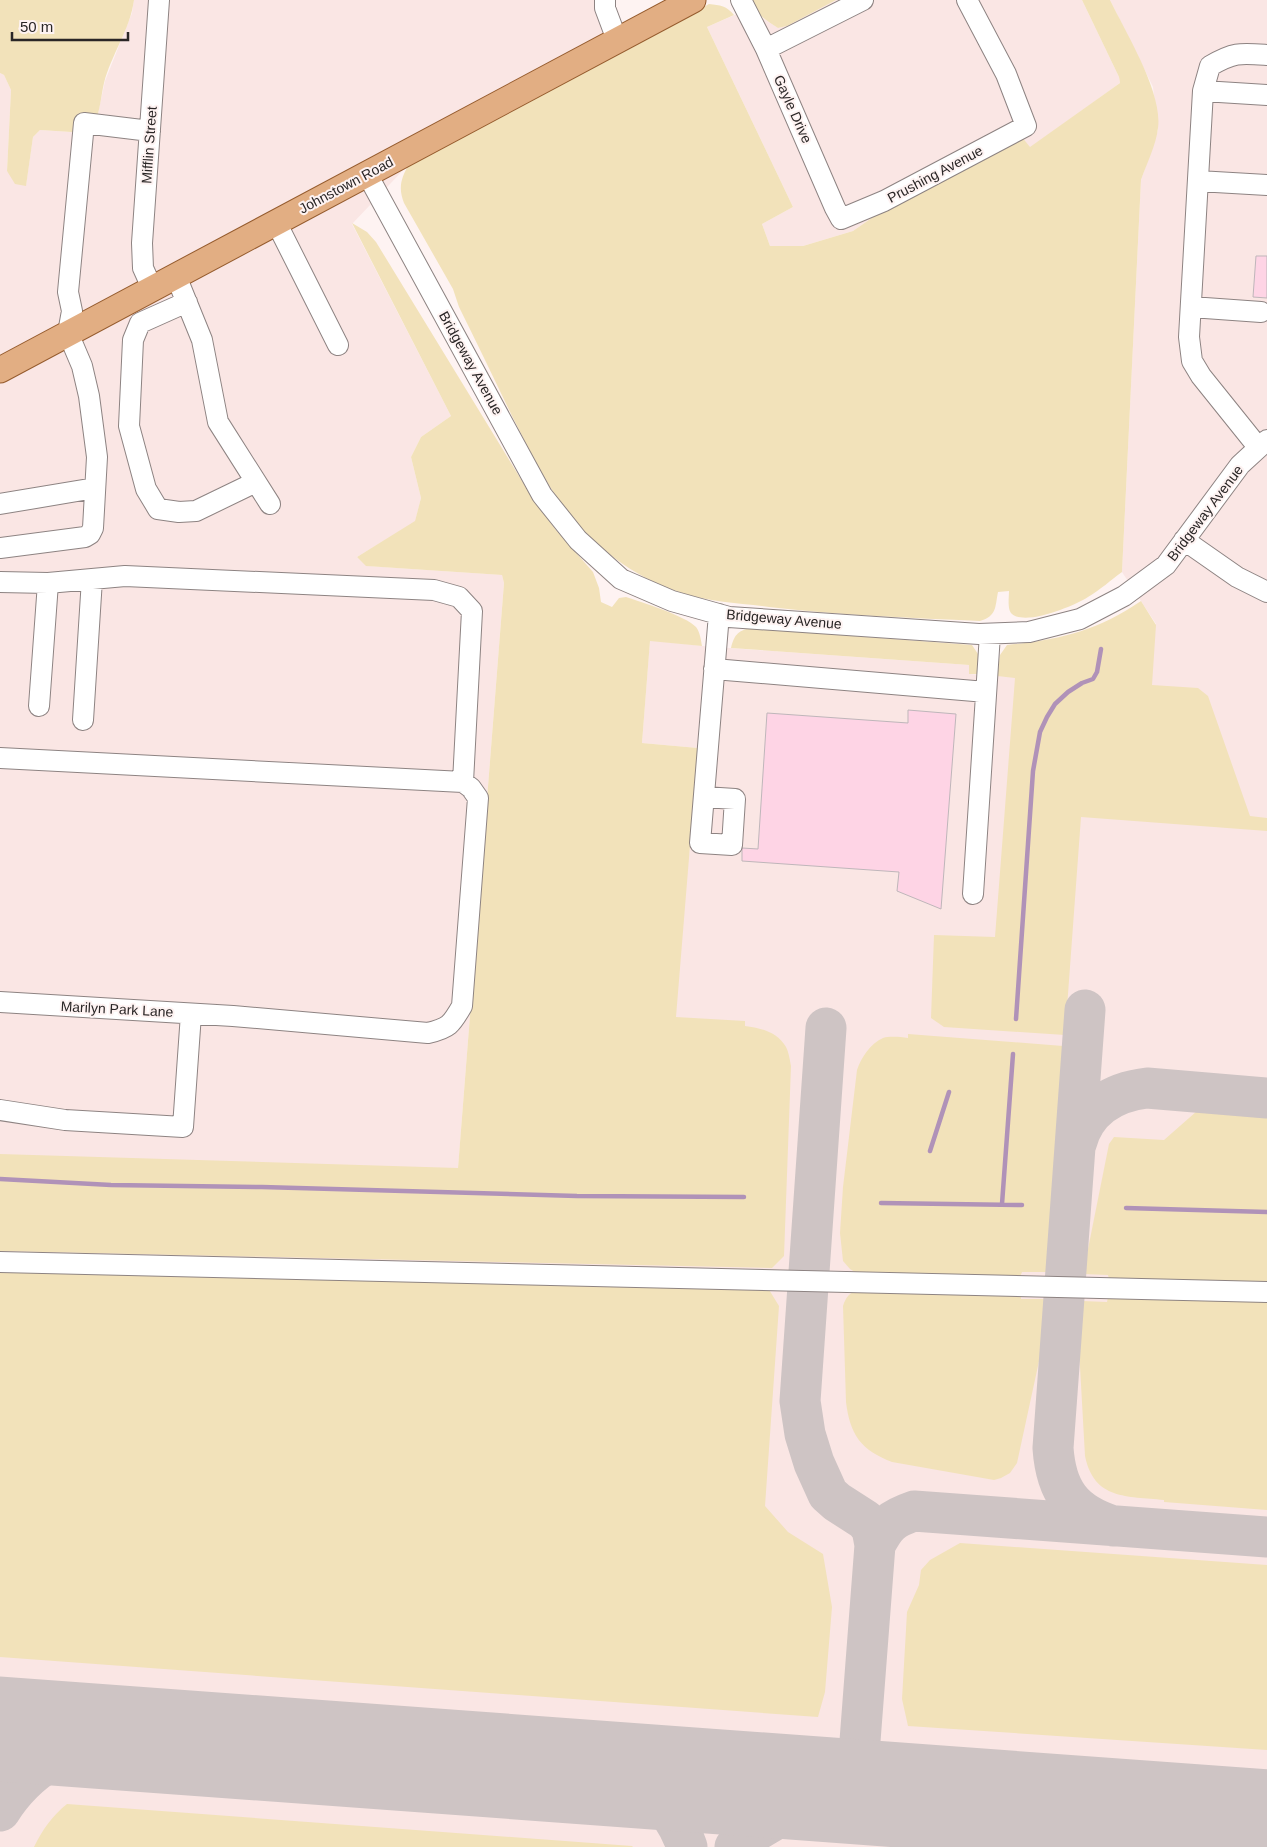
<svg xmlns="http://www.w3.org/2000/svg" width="1267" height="1847" font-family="Arial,sans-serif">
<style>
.built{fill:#fae6e4}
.green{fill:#f2e2ba}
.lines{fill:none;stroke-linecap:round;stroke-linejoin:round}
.stream{stroke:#b092b8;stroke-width:4.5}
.taxiway{stroke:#cec4c4;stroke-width:41}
.runway{stroke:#cec4c4;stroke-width:105}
.building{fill:#fed4e5;stroke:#bfb6ba}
.minor-casing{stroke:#8d8382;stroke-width:22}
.major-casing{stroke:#955b2d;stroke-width:27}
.minor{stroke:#fff;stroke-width:20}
.major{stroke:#e2ae83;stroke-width:25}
.labels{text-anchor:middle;stroke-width:4;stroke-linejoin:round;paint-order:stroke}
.street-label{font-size:14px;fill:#2a2626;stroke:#fef3f2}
</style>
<rect width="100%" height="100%" fill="#fef3f2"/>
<path class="built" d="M 134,0 L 612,0 L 612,7 L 631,48 L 409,164 L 352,224 L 451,416 L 421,437 L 411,457 L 421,498 L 415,522 L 357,557 L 367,566 L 502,575 L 504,583 L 458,1168 L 689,856 L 698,748 L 642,743 L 650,640 L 702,646 L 969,665 L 969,674 L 1015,677 L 1156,624 L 1122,572 L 1141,180 L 1158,130 L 1153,87 L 1110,0 L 1267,0 L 1267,1847 L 0,1847 L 0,73 L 4,75 L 11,90 L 7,171 L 26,185 L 33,137 L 40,130 L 87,133 L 95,127 L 105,81 L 132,13 Z
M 836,0 L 1082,0 L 1119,77 L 1120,83 L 1030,148 L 1017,131 L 886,208 L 853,231 L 803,246 L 770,246 L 762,224 L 793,207 L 707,27 L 753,7 L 761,17 L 778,28 L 787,26 Z"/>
<path class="green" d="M 0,0 L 134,0 C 130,30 111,55 104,83 C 100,100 100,122 87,133 L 40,130 L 33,137 L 26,186 L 15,184 L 7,171 L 11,90 L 4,75 L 0,73 Z
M 751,0 L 836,0 L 787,26 L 778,28 C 766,20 755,14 751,0 Z
M 1082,0 L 1110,0 C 1126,33 1163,93 1158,128 C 1156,145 1147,163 1141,180 L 1122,572 C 1111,580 1100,590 1088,597 C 1074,606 1026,626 1012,614 C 1007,610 1009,597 1009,591 L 998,592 C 995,607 997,616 980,621 C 910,618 839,615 769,607 C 739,603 708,602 679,592 C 630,576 587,541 558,499 C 540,473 526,443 512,416 C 494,379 477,343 459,307 L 453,289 L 404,203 C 398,188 401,178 409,164 L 631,48 L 709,4 C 720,5 727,6 734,15 L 707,27 L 793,207 L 762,224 L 770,246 L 803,246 L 853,231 L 886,208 L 1017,131 L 1030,147 L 1120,83 L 1119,77 Z
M 352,223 L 367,232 L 376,242 L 533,499 L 556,530 L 593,572 L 599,588 L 601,602 L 612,607 L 619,598 L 626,597 C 641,602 686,616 696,627 C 700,632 701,640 702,646 L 650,641 L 642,743 L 698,748 L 676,1017 L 745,1021 L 745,1026 C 761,1028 777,1032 786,1047 C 789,1053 790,1061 791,1066 L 784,1256 L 772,1268 L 0,1251 L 0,1154 L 458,1168 L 504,583 L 502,575 L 366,566 L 357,557 L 415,521 L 421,498 L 411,457 L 421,437 L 451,416 Z
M 1141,601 L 1156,625 L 1152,685 L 1198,688 L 1208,696 L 1250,816 L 1267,818 L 1267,831 L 1081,817 L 1065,1035 L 944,1027 L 931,1018 L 934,935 L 995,937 L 1015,678 L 997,676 L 1000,655 L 1007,645 C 1059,640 1097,631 1141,601 Z
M 750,628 L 972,645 L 978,654 L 978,674 L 969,674 L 969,665 L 731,648 C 734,636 737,631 750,628 Z
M 908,1034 L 1063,1046 L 1048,1272 L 1022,1272 L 1020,1277 L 858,1274 L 850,1269 L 843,1261 L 840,1233 L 843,1187 L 857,1070 C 861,1058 870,1044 883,1038 C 890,1036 900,1037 908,1038 Z
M 1197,1111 L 1267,1116 L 1267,1282 L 1109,1279 L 1108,1275 L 1083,1274 L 1109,1144 L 1114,1137 L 1164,1140 Z
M 0,1269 L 768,1288 L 779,1306 L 765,1506 L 788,1532 L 823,1554 L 832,1607 L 825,1692 L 818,1717 L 0,1657 Z
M 858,1290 L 1021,1294 L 1021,1299 L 1046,1299 L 1044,1338 L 1017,1463 L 1010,1473 L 1001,1478 L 994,1480 L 892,1462 C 861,1450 850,1435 846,1402 L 843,1306 C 846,1297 849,1293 858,1290 Z
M 1108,1297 L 1267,1300 L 1267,1510 L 1164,1502 L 1164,1500 C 1127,1496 1094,1500 1085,1456 L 1079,1349 L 1082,1301 L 1107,1302 Z
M 960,1543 L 1267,1565 L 1267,1750 L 908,1726 L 902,1699 L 907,1612 L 919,1585 L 921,1570 L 930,1560 Z
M 67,1804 L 632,1846 L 633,1847 L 34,1847 C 42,1830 53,1815 67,1804 Z"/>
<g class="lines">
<path class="stream" d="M 1016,1019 L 1033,771 L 1040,732 L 1047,717 L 1055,704 L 1068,692 L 1082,683 L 1093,679 L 1097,672 L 1101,649
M 930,1151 L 949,1092
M 0,1179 L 111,1185 L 262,1187 L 577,1196 L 744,1197
M 881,1203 L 1022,1205
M 1002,1204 L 1013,1054
M 1126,1208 L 1267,1212"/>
<path class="taxiway" d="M 1085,1010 L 1053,1448 C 1056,1491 1072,1513 1113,1526
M 826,1028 L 800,1401 L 805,1434 L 814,1463 L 828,1494 L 837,1502 L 865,1520 L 872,1529 L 875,1545 L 860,1741
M 1076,1144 C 1085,1108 1113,1092 1147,1088 L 1267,1098
M 875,1545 C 886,1524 891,1519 914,1511 L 1267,1537
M 607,1773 C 649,1787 672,1804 687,1847
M 812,1806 L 845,1799 L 897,1795
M 0,1811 C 17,1784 40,1764 69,1751 C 85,1744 105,1742 122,1738
M 735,1847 L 754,1832 L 845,1778 L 853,1770 L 859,1755"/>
<path class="runway" d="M 0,1729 L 1267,1822"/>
</g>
<path class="building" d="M 1256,256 L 1267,256 L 1267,298 L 1253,297 Z
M 908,710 L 956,714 L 941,909 L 897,891 L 899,872 L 742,861 L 742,848 L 758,849 L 767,713 L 908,723 Z"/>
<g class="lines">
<defs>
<path id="minor" d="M 605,0 L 605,8 L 617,40
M 741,0 L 766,49 L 835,208 L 841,219 L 884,201 L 1026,126 L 1006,74 L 967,0
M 766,49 L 863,0
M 1203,91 L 1267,95
M 367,174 L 542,495 L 578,540 L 621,579 L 672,601 L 729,617 L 979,634 L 1029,632 L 1080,619 L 1124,596 L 1166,565 L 1240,465 L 1267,440
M 1198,181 L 1267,185
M 276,222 L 338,345
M 176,276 L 202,340 L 218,422 L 270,504
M 152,288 L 143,268 L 142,243 L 159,0
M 187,302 L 140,323 L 133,340 L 129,426 L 146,489 L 158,509 L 179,512 L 196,511 L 256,482
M 1191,307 L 1261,312
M 1258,447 L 1201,376 L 1192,361 L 1189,337 L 1203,91 L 1210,66 C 1234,52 1240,53 1267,55
M 0,504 L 95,488
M 1184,540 L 1237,577 L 1267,592
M 0,548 L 85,537 L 90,534 L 93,528 L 97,457 L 89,396 L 82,366 L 68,333 L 72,311 L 68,292 L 84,123 L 150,131
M 0,582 L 48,583 L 125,576 L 434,590 L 459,597 L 472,611 L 463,782
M 714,669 L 986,692
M 39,706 L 48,583
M 83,720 L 92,579
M 0,758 L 463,782 L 471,788 L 478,798 L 462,1006 C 451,1025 449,1028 428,1033 L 233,1016 L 0,1002
M 704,797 L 735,799 L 732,845 L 700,843 L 719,614
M 973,894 L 990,634
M 0,1110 L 65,1120 L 183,1127 L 191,1014
M 0,1262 L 1267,1292"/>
<path id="major" d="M 0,370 L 693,0"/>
</defs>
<use href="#minor" class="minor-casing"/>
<use href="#major" class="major-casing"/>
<use href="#minor" class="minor"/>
<use href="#major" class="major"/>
</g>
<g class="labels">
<g class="street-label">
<text transform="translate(793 109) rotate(66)" y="5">Gayle Drive</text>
<text transform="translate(149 145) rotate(-86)" y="5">Mifflin Street</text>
<text transform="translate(935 174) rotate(-28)" y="5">Prushing Avenue</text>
<text transform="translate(346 185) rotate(-28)" y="5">Johnstown Road</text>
<text transform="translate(471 363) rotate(61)" y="5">Bridgeway Avenue</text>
<text transform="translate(1205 513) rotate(-53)" y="5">Bridgeway Avenue</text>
<text transform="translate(784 619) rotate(5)" y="5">Bridgeway Avenue</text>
<text transform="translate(117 1009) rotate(3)" y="5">Marilyn Park Lane</text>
</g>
</g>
<path d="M12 32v8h116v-8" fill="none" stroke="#2a2626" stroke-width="2.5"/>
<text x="20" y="32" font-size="15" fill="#2a2626" stroke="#fef3f2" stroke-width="4" paint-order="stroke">50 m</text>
</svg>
